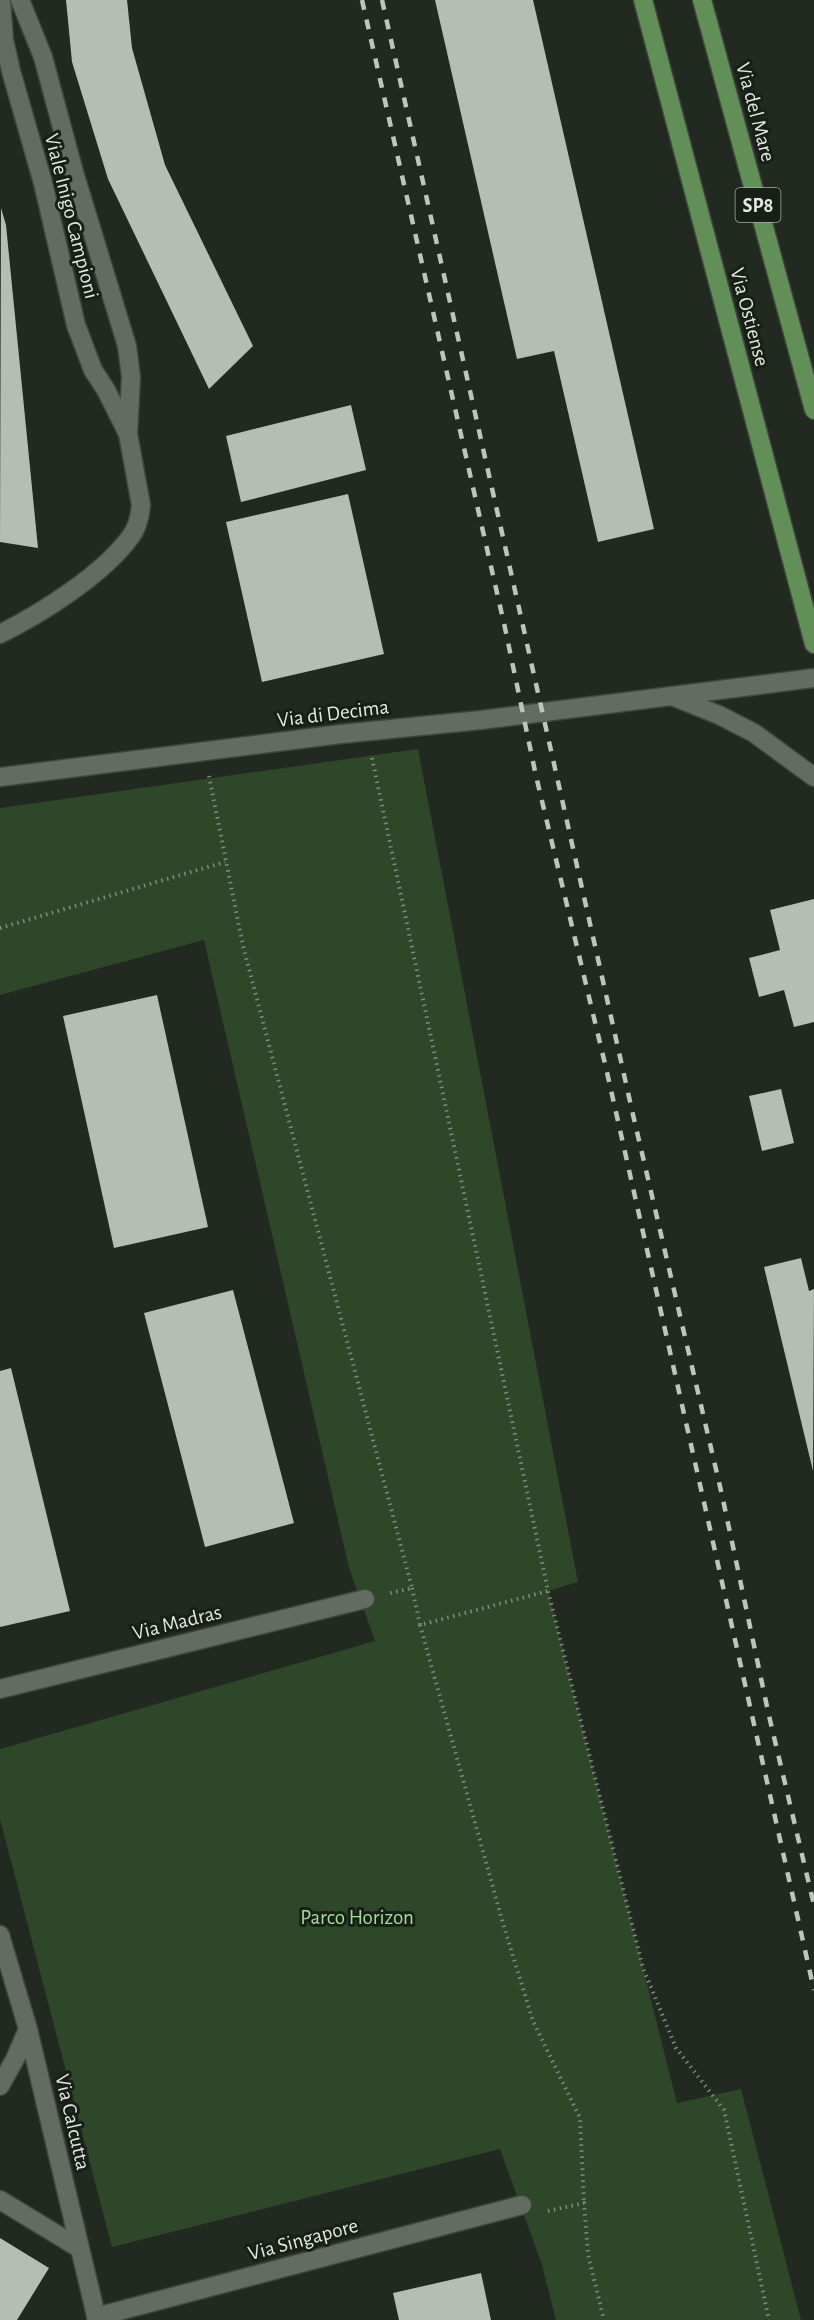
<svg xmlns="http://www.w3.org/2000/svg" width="814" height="2320" font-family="'Alegreya Sans',sans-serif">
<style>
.green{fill:#2d4728}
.building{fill:#b4beb2}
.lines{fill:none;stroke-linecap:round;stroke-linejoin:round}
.minor-casing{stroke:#3f453d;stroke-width:21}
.major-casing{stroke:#3f453d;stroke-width:21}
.path{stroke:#828881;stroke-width:4;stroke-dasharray:1.5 4.5;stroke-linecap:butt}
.minor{stroke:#636c61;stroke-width:18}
.major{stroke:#628f58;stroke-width:18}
.rail{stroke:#bfc4be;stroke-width:4.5;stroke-dasharray:10 10;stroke-linecap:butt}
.labels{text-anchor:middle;stroke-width:6;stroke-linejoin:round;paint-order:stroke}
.shield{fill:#181f16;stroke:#a6aca5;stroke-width:1.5}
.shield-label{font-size:20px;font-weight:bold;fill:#e3e8e2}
.street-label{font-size:21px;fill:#e3e8e2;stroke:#181f16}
.park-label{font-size:21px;fill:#a1de94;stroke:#181f16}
</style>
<rect width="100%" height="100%" fill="#212920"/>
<path class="green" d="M 418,749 L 578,1582 L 548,1591 L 677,2103 L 741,2089 L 801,2320 L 556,2320 L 542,2265 L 500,2149 L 112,2247 L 0,1819 L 0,1749 L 375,1641 L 349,1568 L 204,940 L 0,995 L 0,808 Z"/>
<path class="building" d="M 66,0 L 127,0 L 132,48 L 165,165 L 253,346 L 209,389 L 108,179 L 72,62 Z
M 435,0 L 533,0 L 654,529 L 598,542 L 554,351 L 517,359 Z
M 1,208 L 6,225 L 38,548 L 0,542 Z
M 351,405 L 366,470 L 241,502 L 226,436 Z
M 348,494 L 384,654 L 262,682 L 226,522 Z
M 814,899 L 814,1022 L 794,1027 L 784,990 L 759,997 L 749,958 L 780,950 L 770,910 Z
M 157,995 L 208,1227 L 114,1248 L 63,1016 Z
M 781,1089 L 794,1143 L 762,1151 L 749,1096 Z
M 801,1258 L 809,1291 L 814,1289 L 813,1471 L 764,1267 Z
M 233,1290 L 294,1523 L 205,1547 L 144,1313 Z
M 11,1368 L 70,1611 L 0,1627 L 0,1371 Z
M 0,2238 L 49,2268 L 17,2320 L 0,2320 Z
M 481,2273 L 491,2320 L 399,2320 L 393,2293 Z"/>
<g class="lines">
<defs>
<path id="minor" d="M 1,0 L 4,40 L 11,71 L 43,183 L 76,325 L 93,370 L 106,390 L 128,434 L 131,377 L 127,346 L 74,172 L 43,57 L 20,0
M 0,634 C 42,613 104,574 131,536 C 138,527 140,516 141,505 L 128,434
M 674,697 L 719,715 L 754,733 L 814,777
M 0,777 L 341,734 L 481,720 L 814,678
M 0,1689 L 365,1599
M 0,1935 L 28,2029 L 97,2320
M 0,2086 L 15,2059 L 28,2029
M 0,2200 L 79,2248
M 96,2317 L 522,2205"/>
<path id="major" d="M 643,0 L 814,644
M 702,0 L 814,410"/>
</defs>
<use href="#minor" class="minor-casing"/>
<use href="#major" class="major-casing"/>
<path class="path" d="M 372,758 L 548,1591 L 643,1968 L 676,2048 L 724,2110 L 769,2320
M 209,776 L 243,946 L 412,1588 L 390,1593
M 0,928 L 225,862
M 412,1588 L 420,1625 L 548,1591
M 420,1625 L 504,1927 L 533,2021 L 580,2118 L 584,2203
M 548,2211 L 584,2203 L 588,2255 L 604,2320"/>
<use href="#minor" class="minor"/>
<use href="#major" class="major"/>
<path class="rail" d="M 362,0 L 505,628 L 536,776 L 606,1068 L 814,1990
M 382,0 L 634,1119 L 722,1495 L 769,1716 L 814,1905"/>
</g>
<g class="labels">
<rect class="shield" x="735.5" y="188" width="45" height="34" rx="4.5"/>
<g class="shield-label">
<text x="758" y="212">SP8</text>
</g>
<g class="street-label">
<text transform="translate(756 112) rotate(75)" y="7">Via del Mare</text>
<text transform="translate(72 216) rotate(76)" y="7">Viale Inigo Campioni</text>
<text transform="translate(750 317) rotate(75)" y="7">Via Ostiense</text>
<text transform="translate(333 713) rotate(-7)" y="7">Via di Decima</text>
<text transform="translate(177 1622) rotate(-14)" y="7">Via Madras</text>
<text transform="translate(73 2122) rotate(77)" y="7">Via Calcutta</text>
<text transform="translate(303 2239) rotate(-15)" y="7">Via Singapore</text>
</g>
<g class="park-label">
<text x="357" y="1924">Parco Horizon</text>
</g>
</g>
</svg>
